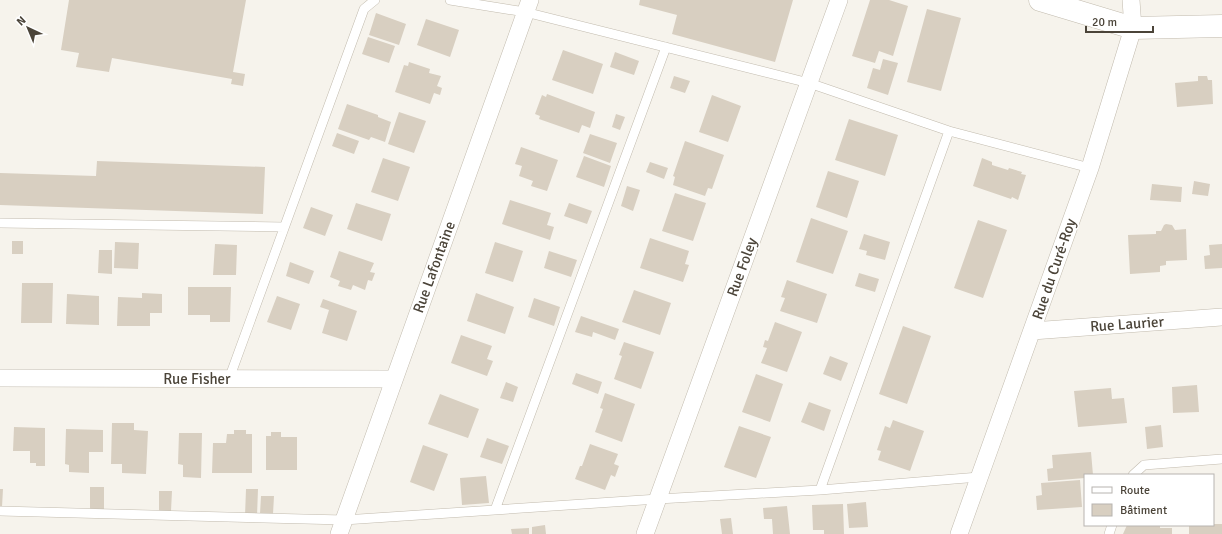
<svg xmlns="http://www.w3.org/2000/svg" width="1222" height="534" font-family="Signika,sans-serif">
<style>
.building{fill:#d8cfc1}
.lines{fill:none;stroke-linecap:round;stroke-linejoin:round}
.service-casing{stroke:#c2bbae;stroke-width:10}
.minor-casing{stroke:#c2bbae;stroke-width:18}
.tertiary-casing{stroke:#c2bbae;stroke-width:23}
.service{stroke:#fff;stroke-width:9}
.minor{stroke:#fff;stroke-width:17}
.tertiary{stroke:#fff;stroke-width:22}
.labels{text-anchor:middle;stroke-width:3;stroke-linejoin:round;paint-order:stroke}
.street-label{font-size:15px;fill:#4b4439;stroke:#fff}
</style>
<rect width="100%" height="100%" fill="#f6f3ec"/>
<path class="building" d="M 69,0 L 246,0 L 233,72 L 245,74 L 243,86 L 231,84 L 232,79 L 112,58 L 109,72 L 76,67 L 79,53 L 61,50 Z
M 640,0 L 793,0 L 775,62 L 672,34 L 677,15 L 639,5 Z
M 870,0 L 889,0 L 908,6 L 893,56 L 879,51 L 875,63 L 852,56 Z
M 927,9 L 961,18 L 941,91 L 907,82 Z
M 376,13 L 406,24 L 399,45 L 369,35 Z
M 426,19 L 459,30 L 450,57 L 417,45 Z
M 368,37 L 395,46 L 389,63 L 362,54 Z
M 563,50 L 603,64 L 593,94 L 552,80 Z
M 615,52 L 639,61 L 634,75 L 610,67 Z
M 883,59 L 898,63 L 888,95 L 867,88 L 873,68 L 880,70 Z
M 409,62 L 430,69 L 429,73 L 441,76 L 437,86 L 442,88 L 440,95 L 434,93 L 430,104 L 395,92 L 404,65 L 408,66 Z
M 674,76 L 690,81 L 685,93 L 670,88 Z
M 1198,76 L 1207,76 L 1208,80 L 1212,80 L 1213,104 L 1177,107 L 1175,83 L 1198,81 Z
M 547,94 L 595,112 L 590,128 L 582,125 L 579,133 L 539,119 L 540,116 L 535,114 L 542,95 L 546,97 Z
M 712,95 L 741,106 L 728,142 L 699,132 Z
M 347,104 L 378,115 L 378,117 L 391,122 L 385,142 L 371,137 L 369,140 L 338,129 Z
M 399,112 L 426,121 L 414,153 L 388,144 Z
M 616,114 L 625,117 L 620,130 L 612,127 Z
M 849,119 L 898,135 L 885,176 L 835,160 Z
M 337,133 L 359,141 L 354,154 L 332,146 Z
M 590,134 L 617,143 L 610,163 L 583,153 Z
M 685,141 L 724,155 L 712,189 L 708,188 L 705,196 L 673,185 L 675,177 L 673,176 Z
M 521,147 L 558,160 L 547,191 L 531,186 L 533,181 L 519,176 L 522,166 L 515,164 Z
M 584,156 L 611,166 L 604,187 L 576,177 Z
M 383,158 L 410,167 L 398,201 L 371,192 Z
M 982,158 L 992,162 L 992,165 L 1008,170 L 1009,168 L 1022,172 L 1021,174 L 1026,175 L 1018,200 L 1012,197 L 1011,199 L 973,186 Z
M 97,161 L 265,167 L 263,214 L 0,205 L 0,173 L 96,176 Z
M 650,162 L 668,168 L 664,179 L 646,172 Z
M 828,171 L 859,181 L 847,218 L 816,207 Z
M 1194,181 L 1210,184 L 1208,196 L 1192,194 Z
M 1152,184 L 1182,187 L 1181,202 L 1150,200 Z
M 627,186 L 640,190 L 633,211 L 621,206 Z
M 675,193 L 706,203 L 693,241 L 662,231 Z
M 510,200 L 551,213 L 547,225 L 554,227 L 550,240 L 502,224 Z
M 356,203 L 391,214 L 382,241 L 347,229 Z
M 569,203 L 592,211 L 587,224 L 564,216 Z
M 311,207 L 333,215 L 325,236 L 303,228 Z
M 811,218 L 848,231 L 833,274 L 796,262 Z
M 978,220 L 1007,230 L 983,298 L 954,288 Z
M 1166,224 L 1172,225 L 1175,230 L 1186,229 L 1187,260 L 1166,261 L 1166,265 L 1160,266 L 1160,272 L 1130,274 L 1128,235 L 1156,234 L 1156,231 L 1161,231 L 1164,225 Z
M 864,234 L 890,242 L 885,260 L 866,255 L 867,251 L 859,249 Z
M 650,238 L 689,251 L 685,264 L 689,265 L 683,282 L 640,268 Z
M 12,241 L 23,241 L 23,254 L 12,254 Z
M 115,242 L 139,243 L 138,269 L 114,268 Z
M 495,242 L 523,251 L 513,282 L 485,273 Z
M 215,244 L 237,245 L 236,275 L 213,275 Z
M 1222,244 L 1222,268 L 1205,269 L 1204,256 L 1210,255 L 1209,245 Z
M 99,250 L 112,250 L 112,274 L 98,273 Z
M 339,251 L 374,263 L 370,272 L 375,273 L 372,281 L 368,280 L 365,290 L 353,285 L 351,290 L 338,286 L 340,281 L 330,277 Z
M 549,251 L 577,260 L 571,277 L 544,268 Z
M 290,262 L 314,271 L 309,284 L 286,276 Z
M 859,273 L 879,279 L 875,292 L 855,286 Z
M 787,280 L 827,294 L 817,323 L 780,311 L 785,298 L 781,297 Z
M 22,283 L 53,283 L 52,323 L 21,323 Z
M 188,287 L 231,287 L 230,322 L 210,322 L 210,315 L 188,315 Z
M 634,290 L 671,303 L 660,335 L 622,322 Z
M 142,293 L 162,294 L 162,313 L 150,313 L 150,326 L 117,326 L 118,297 L 142,298 Z
M 476,293 L 514,307 L 505,334 L 467,321 Z
M 67,294 L 99,296 L 99,325 L 66,324 Z
M 277,296 L 300,304 L 291,330 L 267,322 Z
M 534,298 L 560,307 L 554,326 L 528,317 Z
M 323,299 L 357,311 L 347,341 L 322,333 L 329,310 L 320,307 Z
M 581,316 L 619,329 L 615,340 L 593,332 L 592,337 L 575,332 Z
M 775,322 L 802,332 L 787,372 L 761,363 L 767,348 L 763,347 L 765,340 L 768,341 Z
M 903,326 L 931,336 L 907,404 L 879,394 Z
M 461,335 L 492,346 L 487,359 L 493,361 L 487,376 L 451,363 Z
M 624,342 L 654,352 L 641,389 L 614,379 L 622,356 L 619,355 Z
M 830,356 L 848,363 L 841,381 L 823,374 Z
M 576,373 L 602,382 L 598,394 L 572,384 Z
M 756,374 L 783,384 L 770,422 L 742,412 Z
M 506,382 L 518,387 L 513,402 L 500,398 Z
M 1197,385 L 1199,412 L 1173,413 L 1172,387 Z
M 1111,388 L 1112,399 L 1124,398 L 1127,423 L 1078,427 L 1074,391 Z
M 605,393 L 635,404 L 622,442 L 595,432 L 603,409 L 600,408 Z
M 440,394 L 479,409 L 468,438 L 428,424 Z
M 809,402 L 831,410 L 824,431 L 801,422 Z
M 893,420 L 924,431 L 910,471 L 878,460 L 881,451 L 877,450 L 885,426 L 890,428 Z
M 112,423 L 134,423 L 134,430 L 148,431 L 146,474 L 122,473 L 122,464 L 111,464 Z
M 1161,425 L 1163,447 L 1147,449 L 1145,427 Z
M 739,426 L 771,437 L 756,478 L 724,467 Z
M 14,427 L 45,428 L 45,466 L 36,466 L 36,463 L 30,463 L 30,451 L 13,451 Z
M 66,429 L 103,430 L 103,452 L 89,452 L 89,473 L 69,472 L 69,465 L 65,464 Z
M 234,430 L 246,430 L 246,434 L 252,434 L 252,473 L 212,473 L 213,443 L 226,443 L 227,434 L 234,434 Z
M 271,432 L 281,432 L 281,437 L 297,437 L 297,470 L 266,470 L 266,436 L 271,436 Z
M 179,433 L 202,433 L 201,478 L 183,477 L 183,465 L 178,464 Z
M 487,438 L 509,446 L 502,464 L 480,457 Z
M 590,444 L 618,454 L 614,464 L 619,466 L 615,477 L 611,475 L 605,490 L 575,479 L 580,466 L 582,466 Z
M 423,445 L 448,454 L 434,491 L 410,482 Z
M 1091,452 L 1093,475 L 1085,475 L 1085,478 L 1048,481 L 1047,469 L 1053,468 L 1052,455 Z
M 486,476 L 489,503 L 462,505 L 460,478 Z
M 1080,480 L 1082,507 L 1037,510 L 1036,496 L 1042,495 L 1041,483 Z
M 90,487 L 104,487 L 104,509 L 90,509 Z
M 0,489 L 3,489 L 2,507 L 0,507 Z
M 246,489 L 258,489 L 257,516 L 245,516 Z
M 159,491 L 172,491 L 171,511 L 159,511 Z
M 261,496 L 274,496 L 273,514 L 260,514 Z
M 866,502 L 868,527 L 849,528 L 847,504 Z
M 843,504 L 844,534 L 824,534 L 824,530 L 813,530 L 812,505 Z
M 787,506 L 790,534 L 773,534 L 772,519 L 764,519 L 763,508 Z
M 731,518 L 733,534 L 722,534 L 720,519 Z
M 1213,524 L 1222,524 L 1222,534 L 1189,534 L 1189,525 Z
M 545,525 L 546,534 L 532,534 L 532,527 Z
M 1127,525 L 1160,525 L 1160,528 L 1172,528 L 1172,534 L 1123,534 Z
M 529,528 L 529,534 L 512,534 L 511,529 Z"/>
<g class="lines">
<defs>
<path id="service" d="M 450,0 L 525,12 L 809,83 L 949,131 L 1090,168
M 0,223 L 284,227
M 229,379 L 364,9 L 375,0
M 1133,475 L 1144,465 L 1222,459
M 820,490 L 949,131
M 495,510 L 666,47
M 0,511 L 344,520 L 658,499 L 820,490 L 979,477
M 1109,534 L 1112,525"/>
<path id="minor" d="M 1032,331 L 1222,317
M 0,378 L 394,379
M 339,534 L 530,0
M 645,534 L 839,0
M 959,534 L 1090,168 L 1133,28 L 1131,0"/>
<path id="tertiary" d="M 1040,0 L 1133,28 L 1222,26"/>
</defs>
<use href="#service" class="service-casing"/>
<use href="#minor" class="minor-casing"/>
<use href="#tertiary" class="tertiary-casing"/>
<use href="#service" class="service"/>
<use href="#minor" class="minor"/>
<use href="#tertiary" class="tertiary"/>
</g>
<g class="labels">
<g class="street-label">
<text transform="translate(434 267) rotate(-70)" y="5">Rue Lafontaine</text>
<text transform="translate(742 267) rotate(-70)" y="5">Rue Foley</text>
<text transform="translate(1054 269) rotate(-71)" y="5">Rue du Curé-Roy</text>
<text transform="translate(1127 324) rotate(-4)" y="5">Rue Laurier</text>
<text x="197" y="384">Rue Fisher</text>
</g>
</g>
<rect x="1084" y="474" width="130" height="52" fill="#ffffff" stroke="#b7b4b0"/>
<rect x="1092" y="487" width="20" height="6" fill="#ffffff" stroke="#b7b4b0"/>
<text x="1120" y="494" font-size="12" fill="#4b4439">Route</text>
<rect x="1092" y="504" width="20" height="12" fill="#d8cfc1" stroke="#b7b4b0"/>
<text x="1120" y="514" font-size="12" fill="#4b4439">Bâtiment</text>
<g transform="translate(28 28) rotate(316)" stroke="#ffffff" stroke-width="3" paint-order="stroke">
<path d="M0-3L7 15L0 10L-7 15Z" fill="#4b4439"/>
<text y="-6" font-size="11" font-weight="bold" text-anchor="middle" fill="#4b4439">N</text>
</g>
<path d="M1086 26v6h67v-6" fill="none" stroke="#4b4439" stroke-width="2"/>
<text x="1092" y="26" font-size="12" fill="#4b4439" stroke="#ffffff" stroke-width="3" paint-order="stroke">20 m</text>
</svg>
